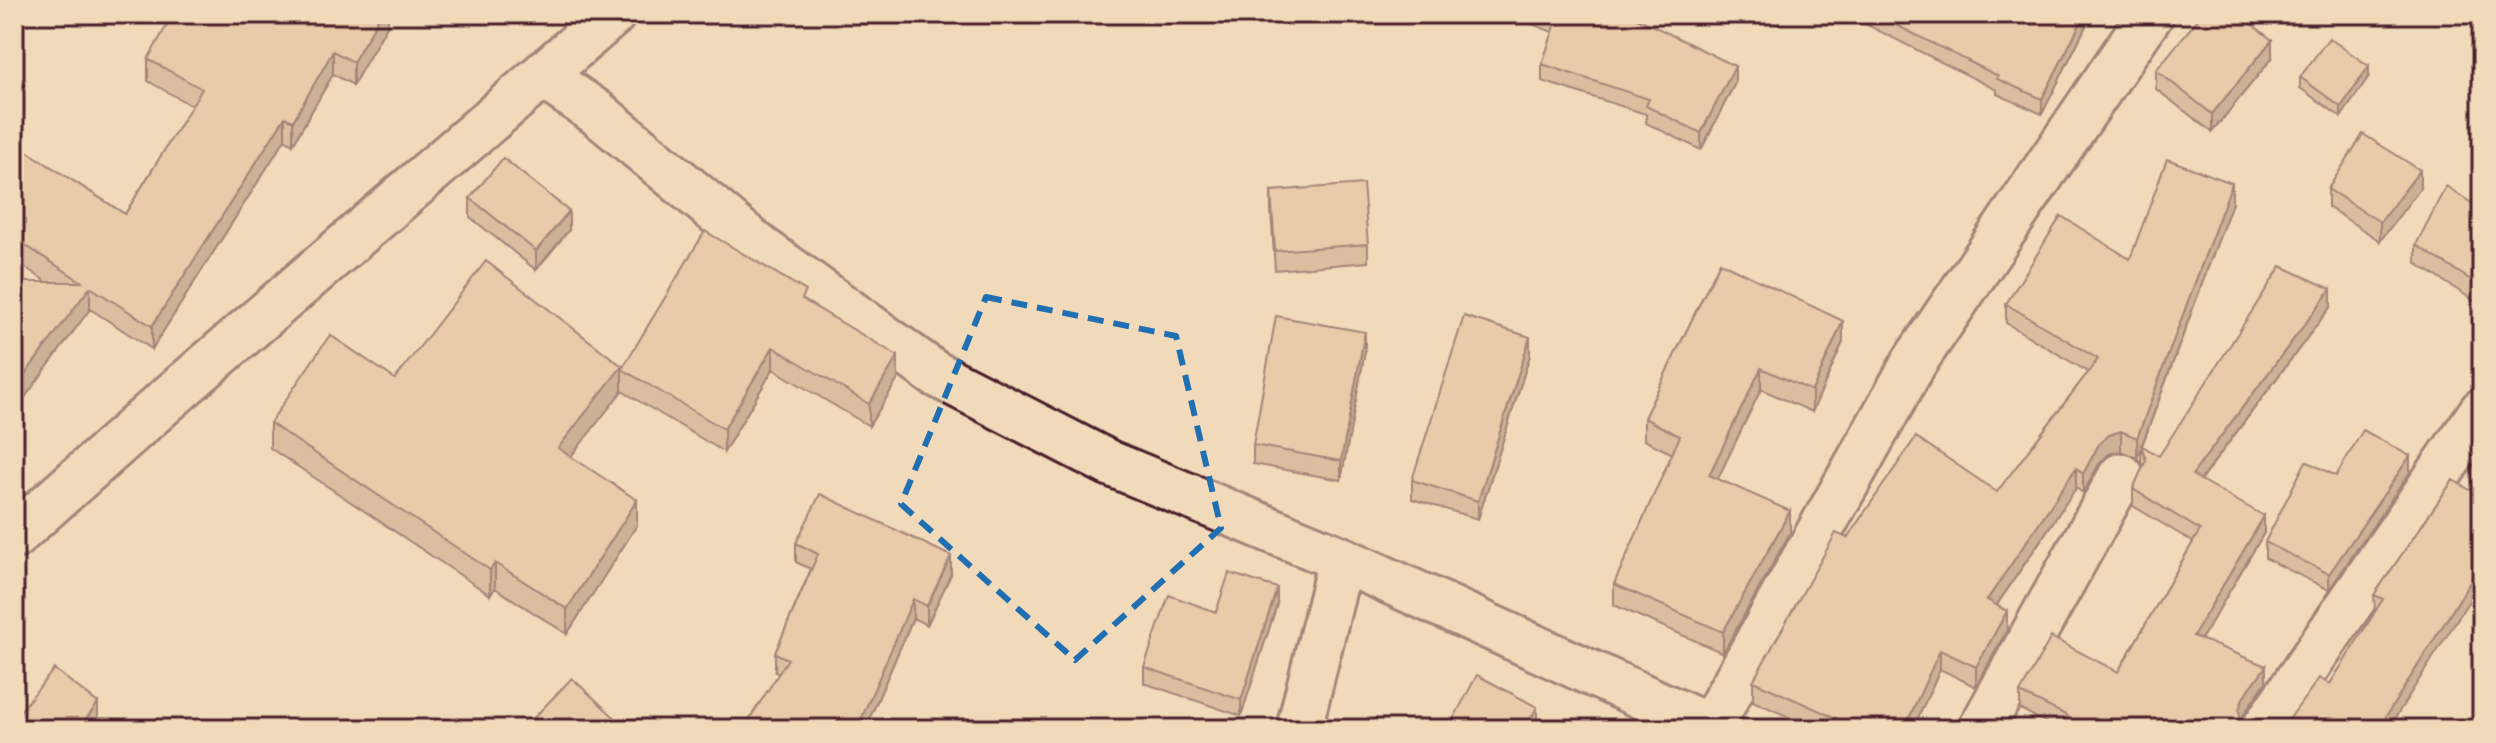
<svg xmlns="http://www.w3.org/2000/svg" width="2496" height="743" font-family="'Balsamiq Sans',sans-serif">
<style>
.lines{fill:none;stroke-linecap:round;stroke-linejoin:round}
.street-casing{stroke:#4a1f2b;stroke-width:50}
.secondary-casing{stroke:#4a1f2b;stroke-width:50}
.street{stroke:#f1dab9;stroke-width:44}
.secondary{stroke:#f1dab9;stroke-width:44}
.wall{fill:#c29c81;stroke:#4a1f2b;stroke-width:2}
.shaded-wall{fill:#9e7f69;stroke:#4a1f2b;stroke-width:2}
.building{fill:#e1b596;stroke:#4a1f2b;stroke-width:2}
.marked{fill:none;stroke:#1f6fb2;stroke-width:6;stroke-dasharray:16 10;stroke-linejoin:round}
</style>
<rect width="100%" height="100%" fill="#f1dab9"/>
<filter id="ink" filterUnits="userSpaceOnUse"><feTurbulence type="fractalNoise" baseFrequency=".0125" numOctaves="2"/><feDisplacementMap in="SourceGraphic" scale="16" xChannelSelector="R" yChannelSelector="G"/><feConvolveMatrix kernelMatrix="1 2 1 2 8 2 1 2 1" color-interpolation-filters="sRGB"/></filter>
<g filter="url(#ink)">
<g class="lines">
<defs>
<path id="street" d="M 543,76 L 596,112 L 759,247 L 934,373 L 1109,463 L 1341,559 L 1714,729
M 1710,727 L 1915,361 L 2151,14
M 1299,729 L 1341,559
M 1981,729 L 2121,476
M 2264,729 L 2482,411"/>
<path id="secondary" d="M 14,536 L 161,405 L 613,14"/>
</defs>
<use href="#street" class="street-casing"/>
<use href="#secondary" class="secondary-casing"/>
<use href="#street" class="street"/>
<use href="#secondary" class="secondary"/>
</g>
<path class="wall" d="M 388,14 L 388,24 L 353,85 L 333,74 L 293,144 L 285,139 L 152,349 L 90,309 L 14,412 L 14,282 L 47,282 L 14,260 L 14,143 L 125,214 L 192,106 L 148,81 L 148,59 Z
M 1505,14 L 1629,14 L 1735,83 L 1701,150 L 1646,123 L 1646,114 L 1542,81 L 1542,64 L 1553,32 Z
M 1865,14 L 2092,14 L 2042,114 L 1997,94 L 1997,90 L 1865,24 Z
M 2272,58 L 2212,132 L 2156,89 L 2156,70 Z
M 2369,76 L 2341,117 L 2300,88 L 2300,77 Z
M 2420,188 L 2380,241 L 2328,207 L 2328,189 Z
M 1271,191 L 1368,244 L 1368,262 L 1275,270 L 1271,210 Z
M 470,198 L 569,230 L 536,270 L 470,217 Z
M 2232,203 L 2142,446 L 2159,456 L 2331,306 L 2201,480 L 2264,533 L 2201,639 L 2266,682 L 2243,715 L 2241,721 L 2059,729 L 2020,709 L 2020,693 L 2118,672 L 2193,542 L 2133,506 L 2133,489 L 2143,467 L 2141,462 L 2141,447 L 2137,458 L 2121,451 L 2109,454 L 2099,464 L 2083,493 L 2076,488 L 1997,605 L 2007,630 L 1976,687 L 1940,669 L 1913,729 L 1816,729 L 1753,701 L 1753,681 L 1847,538 L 1997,492 L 2088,372 L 2006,323 L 2006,304 L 2130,259 Z
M 2482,210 L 2482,306 L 2416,263 L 2416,245 Z
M 1720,262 L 1843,342 L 1812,412 L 1761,389 L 1717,479 L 1790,533 L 1723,653 L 1614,605 L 1614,584 L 1673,454 L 1644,440 L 1644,418 Z
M 806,302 L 898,379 L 869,426 L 773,369 L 724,452 L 622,391 L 571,456 L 637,525 L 567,634 L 495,588 L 490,595 L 270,448 L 270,423 L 395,379 L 622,369 Z
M 1365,351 L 1341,480 L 1253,464 L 1253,445 Z
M 1530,355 L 1478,519 L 1412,499 L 1412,480 Z
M 2410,472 L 2329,590 L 2265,558 L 2265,542 L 2336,476 Z
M 2453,480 L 2388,729 L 2330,684 L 2375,612 L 2374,595 Z
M 796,543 L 951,574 L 927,625 L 913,618 L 865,729 L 743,729 L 779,674 L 775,672 L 775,653 L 811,569 L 796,562 Z
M 1277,604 L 1241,716 L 1144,683 L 1144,667 Z"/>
<path class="shaded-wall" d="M 381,14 L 388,14 L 388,24 L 353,85 L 353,62 Z
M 2085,14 L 2092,14 L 2042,114 L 2042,99 Z
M 2272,40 L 2272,58 L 2212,132 L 2212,114 Z
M 333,51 L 333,74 L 293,144 L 293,121 Z
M 1735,66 L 1735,83 L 1701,150 L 1701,133 Z
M 2369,66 L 2369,76 L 2341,117 L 2341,107 Z
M 285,117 L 285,139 L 152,349 L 152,326 Z
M 2420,170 L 2420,188 L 2380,241 L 2380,222 Z
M 2232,183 L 2232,203 L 2137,458 L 2137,438 Z
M 569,211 L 569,230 L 536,270 L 536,251 Z
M 90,287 L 90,309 L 14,412 L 14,389 Z
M 2331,289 L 2331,306 L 2192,491 L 2192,475 Z
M 1843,321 L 1843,342 L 1812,412 L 1812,391 Z
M 1365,332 L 1365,351 L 1341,480 L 1341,461 Z
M 1530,337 L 1530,355 L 1478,519 L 1478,501 Z
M 773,347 L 773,369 L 724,452 L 724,429 Z
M 898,356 L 898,379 L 869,426 L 869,404 Z
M 622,366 L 622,391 L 558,473 L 558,448 Z
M 1761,368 L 1761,389 L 1709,497 L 1709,475 Z
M 2121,431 L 2121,451 L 2109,454 L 2099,464 L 2083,493 L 2083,474 L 2099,444 L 2109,435 Z
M 2410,456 L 2410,472 L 2329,590 L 2329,574 Z
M 2076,468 L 2076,488 L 1987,619 L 1987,600 Z
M 637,500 L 637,525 L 567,634 L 567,609 Z
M 1790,511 L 1790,533 L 1723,653 L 1723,632 Z
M 2264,516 L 2264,533 L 2193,653 L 2193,636 Z
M 951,556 L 951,574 L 927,625 L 927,606 Z
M 495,563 L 495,588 L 490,595 L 490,570 Z
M 2482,563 L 2482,580 L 2388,729 L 2378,729 Z
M 1277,588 L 1277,604 L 1241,716 L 1241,700 Z
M 913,599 L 913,618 L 865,729 L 856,729 Z
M 2007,611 L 2007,630 L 1976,687 L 1976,667 Z
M 1940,650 L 1940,669 L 1913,729 L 1904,729 Z
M 2266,666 L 2266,682 L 2243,715 L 2239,726 L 2239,710 L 2243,698 Z
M 98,703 L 98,721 L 92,729 L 78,729 Z
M 1537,707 L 1537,726 L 1535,729 L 1525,729 Z"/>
<path class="building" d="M 173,14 L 381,14 L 353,62 L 333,51 L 293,121 L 285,117 L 152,326 L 90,287 L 14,389 L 14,282 L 82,282 L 14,238 L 14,143 L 125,214 L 202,89 L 148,59 Z
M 1551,14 L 1629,14 L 1735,66 L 1701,133 L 1646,106 L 1649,99 L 1542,64 L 1558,17 Z
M 1874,14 L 2085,14 L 2042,99 L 1997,79 L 1998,76 Z
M 2202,14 L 2239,14 L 2272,40 L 2212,114 L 2156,70 Z
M 2329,38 L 2369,66 L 2341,107 L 2300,77 Z
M 2363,134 L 2420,170 L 2380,222 L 2328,189 Z
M 503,158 L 569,211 L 536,251 L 470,198 Z
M 2167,159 L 2232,183 L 2137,438 L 2121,431 L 2109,435 L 2099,444 L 2083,474 L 2076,468 L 1987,600 L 2007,611 L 1976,667 L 1940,650 L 1904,729 L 1860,729 L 1753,681 L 1836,533 L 1847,538 L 1916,437 L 1997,492 L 2098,359 L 2006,304 L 2061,216 L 2130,259 Z
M 1363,184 L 1368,244 L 1275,251 L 1271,191 Z
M 2446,186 L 2482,210 L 2482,287 L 2416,245 Z
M 705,231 L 806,291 L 802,299 L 898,356 L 869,404 L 773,347 L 724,429 L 622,369 Z
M 486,261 L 622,366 L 558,448 L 637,500 L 567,609 L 495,563 L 490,570 L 270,423 L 330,335 L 395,379 Z
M 1720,262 L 1843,321 L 1812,391 L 1761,368 L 1709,475 L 1790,511 L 1723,632 L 1614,584 L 1680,436 L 1644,418 Z
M 2281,266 L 2331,289 L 2192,475 L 2264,516 L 2193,636 L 2266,666 L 2243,698 L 2239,710 L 2241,722 L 2247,729 L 2059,729 L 2068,716 L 2020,693 L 2051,637 L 2118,672 L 2200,530 L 2133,489 L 2146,460 L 2141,445 L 2159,456 Z
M 1276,316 L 1365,332 L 1341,461 L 1253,445 Z
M 1464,316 L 1530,337 L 1478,501 L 1412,480 Z
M 2363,430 L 2410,456 L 2329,574 L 2265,542 L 2306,461 L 2336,476 Z
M 2453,480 L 2470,490 L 2476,480 L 2482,484 L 2482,563 L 2378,729 L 2282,729 L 2319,678 L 2330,684 L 2383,599 L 2374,595 Z
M 820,494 L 951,556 L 927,606 L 913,599 L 859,724 L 856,729 L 743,729 L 788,659 L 775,653 L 818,554 L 796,543 Z
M 1229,573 L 1277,588 L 1241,700 L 1144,667 L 1169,595 L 1216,612 Z
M 54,669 L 98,703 L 78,729 L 14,729 L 14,719 Z
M 1477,675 L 1537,707 L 1525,729 L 1448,729 Z
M 572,678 L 627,729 L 523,729 Z"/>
</g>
<path d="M0 0H2496V743H0ZM 986,297 L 1176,336 L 1221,528 L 1075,660 L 901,504 Z" fill="#f1dab9" fill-opacity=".55" fill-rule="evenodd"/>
<path class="marked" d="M 986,297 L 1176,336 L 1221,528 L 1075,660 L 901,504 Z"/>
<rect width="2496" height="743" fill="none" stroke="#f1dab9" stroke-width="48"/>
<rect x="24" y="24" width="2448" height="695" fill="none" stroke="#4a1f2b" stroke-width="3" filter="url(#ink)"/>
</svg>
